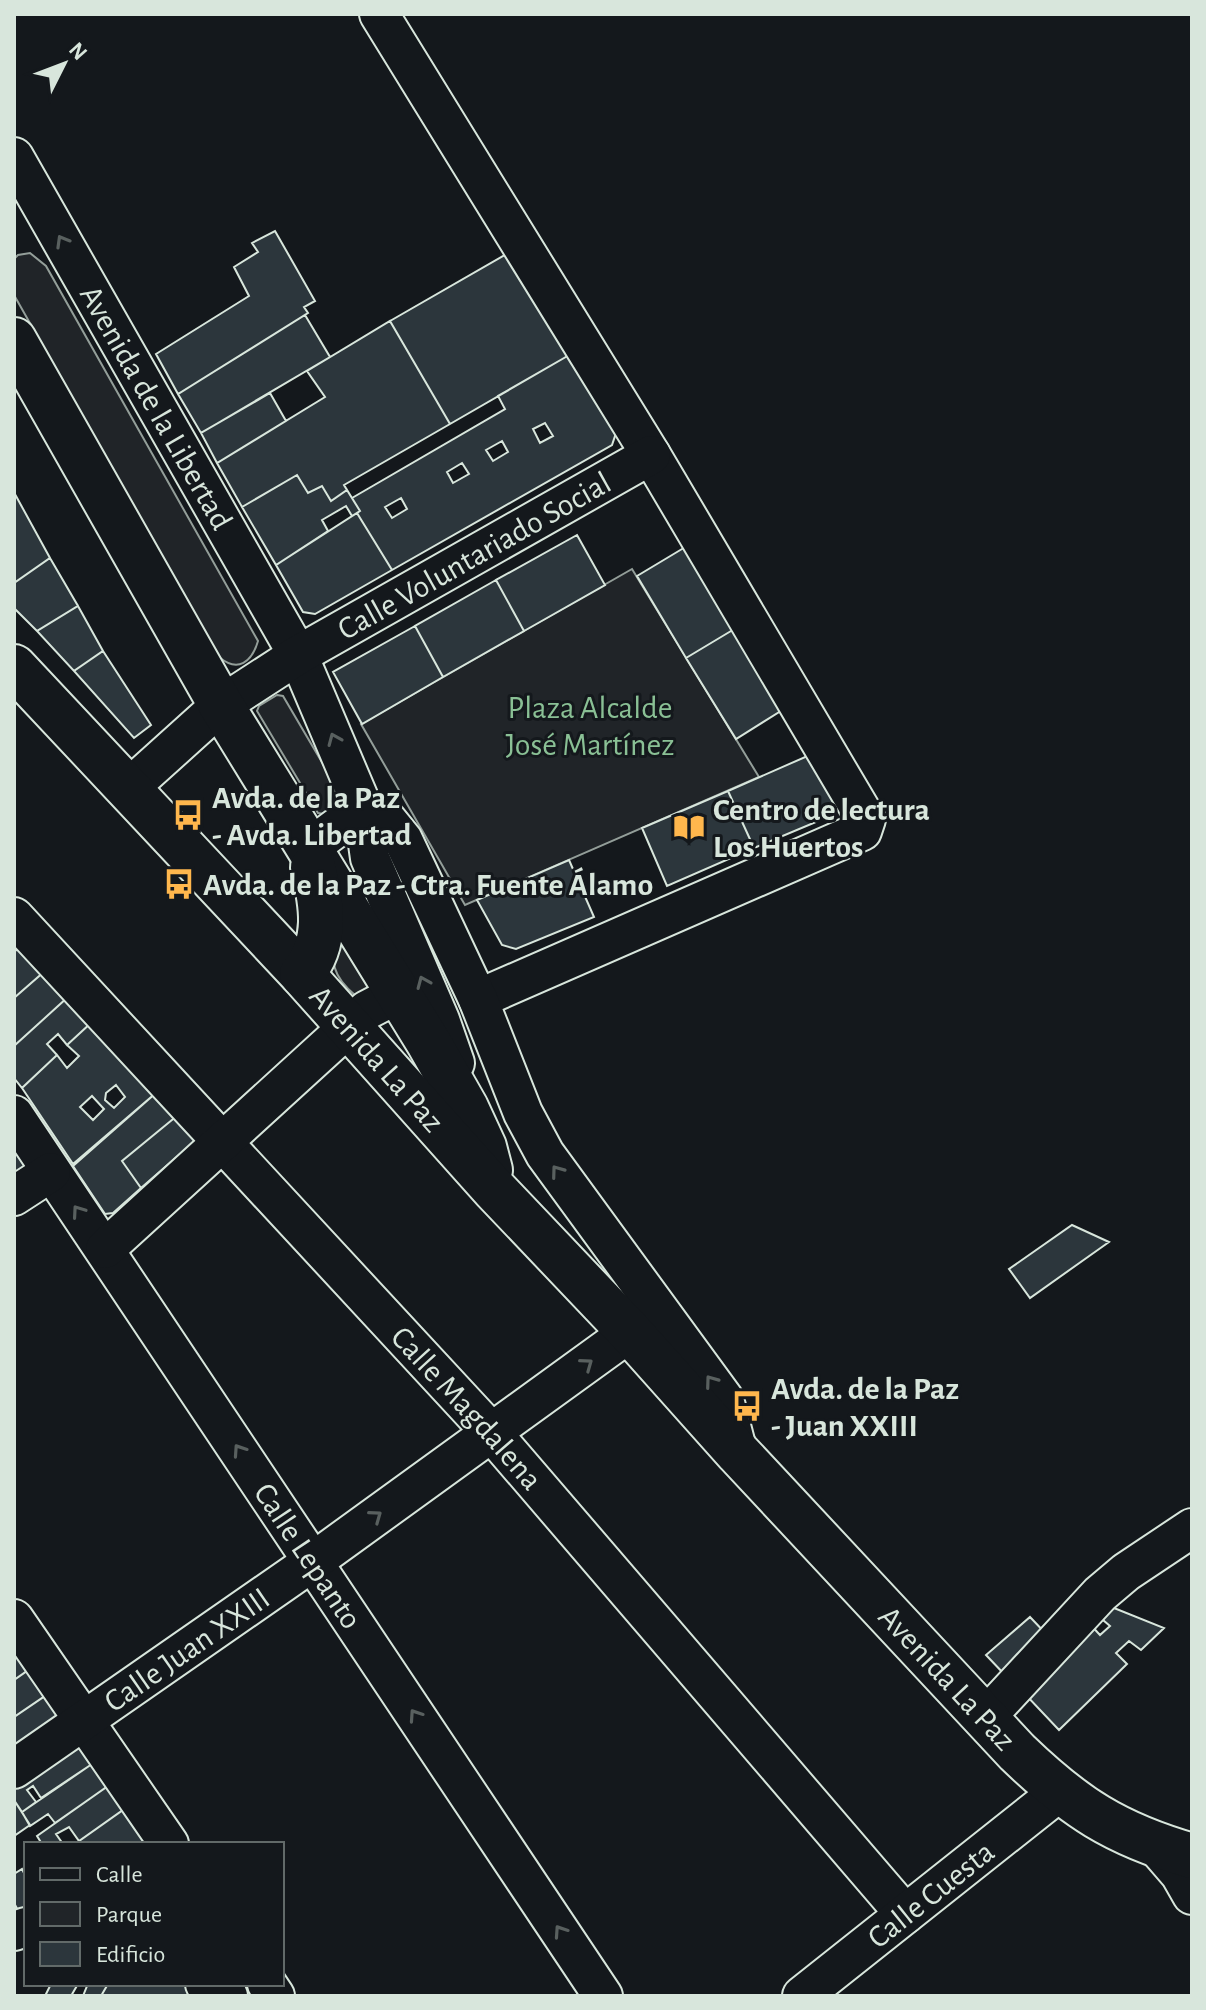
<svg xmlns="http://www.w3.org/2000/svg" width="1206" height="2010" font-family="'Alegreya Sans',sans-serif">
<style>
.green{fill:#202428;stroke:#939e99;stroke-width:2}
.building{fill:#2c363c;stroke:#d8e6dc;stroke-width:2;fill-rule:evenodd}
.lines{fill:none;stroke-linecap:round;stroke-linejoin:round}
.minor-casing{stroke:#d8e6dc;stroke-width:42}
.major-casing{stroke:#d8e6dc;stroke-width:48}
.minor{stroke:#14181c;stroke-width:38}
.major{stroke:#14181c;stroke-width:44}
.oneway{stroke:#59605f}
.labels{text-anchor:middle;stroke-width:6;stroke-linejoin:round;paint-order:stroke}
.street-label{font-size:32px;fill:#d8e6dc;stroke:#14181c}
.park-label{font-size:32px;fill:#8ac095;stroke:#14181c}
.poi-label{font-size:32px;font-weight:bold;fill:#d8e6dc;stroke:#14181c;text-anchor:start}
</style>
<rect width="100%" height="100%" fill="#14181c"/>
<path class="green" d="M 30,253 L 46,266 L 258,641 C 252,662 238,673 219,657 L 14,295 L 14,259 L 18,255 Z
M 632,569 L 759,777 L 465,905 L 361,724 Z
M 277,695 L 283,696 L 343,798 L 340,804 L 324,814 L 318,813 L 257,711 L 259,706 Z
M 334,930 L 374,985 L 356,996 C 330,975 332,961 334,930 Z"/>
<path class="building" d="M 275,231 L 315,301 L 304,307 L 308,313 L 178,394 L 156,354 L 249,296 L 234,267 L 258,252 L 252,243 Z
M 510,252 L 571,354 L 450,424 L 390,321 Z
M 305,315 L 330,357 L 201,433 L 178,394 Z
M 390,321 L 450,424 L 344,485 L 347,490 L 331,501 L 322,486 L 308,493 L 297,475 L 242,507 L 217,463 L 325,397 L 307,371 Z
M 571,354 L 617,430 L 612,445 L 392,570 L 357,513 L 360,511 L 352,498 L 505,409 L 498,396 ZM 545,423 L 553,436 L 540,443 L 533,429 ZM 502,441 L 508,452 L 493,461 L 486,450 ZM 462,463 L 469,474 L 453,483 L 447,472 ZM 401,498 L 407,509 L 392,518 L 385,507 Z
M 270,393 L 286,421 L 217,463 L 201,433 Z
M 297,475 L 308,493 L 322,486 L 331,501 L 347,490 L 360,511 L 352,516 L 346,506 L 322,520 L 328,531 L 276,565 L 242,507 Z
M 16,496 L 50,558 L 14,583 L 14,498 Z
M 357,513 L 392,570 L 315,614 L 303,612 L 276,565 Z
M 577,535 L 605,585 L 524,631 L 496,580 Z
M 687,546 L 736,628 L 686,658 L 637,576 Z
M 50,558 L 78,606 L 37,631 L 14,608 L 14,583 Z
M 496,580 L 524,631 L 443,677 L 415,626 Z
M 78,606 L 103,651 L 74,671 L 37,631 Z
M 415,626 L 443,677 L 362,724 L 333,672 Z
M 736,628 L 784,709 L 736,739 L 686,658 Z
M 103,651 L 151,725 L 134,738 L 74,671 Z
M 812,754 L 839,800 L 835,814 L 754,848 L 728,791 Z
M 728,791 L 754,848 L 667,886 L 642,828 Z
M 569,860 L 594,917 L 516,949 L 502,945 L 477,900 Z
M 21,946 L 45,971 L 14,998 L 14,952 Z
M 45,971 L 68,997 L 14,1046 L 14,998 Z
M 68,997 L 92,1022 L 67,1045 L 58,1034 L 47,1044 L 57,1055 L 22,1088 L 14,1078 L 14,1046 Z
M 92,1022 L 157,1092 L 73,1164 L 22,1088 L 57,1055 L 67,1068 L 79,1056 L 67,1045 ZM 116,1085 L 125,1097 L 114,1108 L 105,1100 L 106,1093 ZM 92,1096 L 104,1109 L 93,1120 L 80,1107 Z
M 157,1092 L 178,1115 L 122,1161 L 141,1188 L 113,1213 L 105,1214 L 73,1166 Z
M 178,1115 L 194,1132 L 194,1142 L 141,1188 L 122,1161 Z
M 14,1150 L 27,1169 L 14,1178 Z
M 1072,1225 L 1109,1242 L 1030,1298 L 1009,1269 Z
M 1104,1604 L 1164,1628 L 1141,1650 L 1129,1641 L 1116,1653 L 1127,1664 L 1059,1730 L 1024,1693 L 1088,1622 L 1100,1635 L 1110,1626 L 1096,1614 Z
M 1030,1617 L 1049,1637 L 1006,1676 L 986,1655 Z
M 14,1651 L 27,1671 L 14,1680 Z
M 27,1671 L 45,1696 L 14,1717 L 14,1680 Z
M 45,1696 L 61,1720 L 14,1753 L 14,1717 Z
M 77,1741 L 92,1764 L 41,1798 L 33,1786 L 27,1790 L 36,1802 L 22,1812 L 14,1800 L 14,1785 Z
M 92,1764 L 108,1786 L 55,1823 L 48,1814 L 30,1826 L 22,1812 Z
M 108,1786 L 123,1810 L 79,1841 L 69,1827 L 56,1834 L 63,1844 L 42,1844 L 37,1836 Z
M 14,1800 L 30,1825 L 14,1836 Z
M 123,1810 L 147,1844 L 74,1844 L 79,1841 Z
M 22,1869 L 26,1877 L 26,1911 L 20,1914 L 14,1903 L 14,1874 Z
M 51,1984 L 78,1984 L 71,1996 L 45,1996 Z
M 83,1984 L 108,1984 L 101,1996 L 83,1996 L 87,1986 Z
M 108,1984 L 181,1984 L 201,1993 L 199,1996 L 101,1996 Z"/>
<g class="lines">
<defs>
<g id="minor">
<path d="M 379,14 L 651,455 L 866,819 L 862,831 L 478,999"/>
<path id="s1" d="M 14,157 L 298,655 L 363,808 L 370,858 L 440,1020 L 455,1063"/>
<path id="s2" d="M 129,788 L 221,705 L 298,655 L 651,455"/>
<path d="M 308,849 L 363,808 L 386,819 L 403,840 L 478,999 L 523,1113 L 545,1154 L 724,1399 L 738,1453"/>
<path id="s3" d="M 14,917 L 492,1433 L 905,1914"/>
<path id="s4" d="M 14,1115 L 603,1996"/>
<path d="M 14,1196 L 51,1172"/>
<path d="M 105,1249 L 367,1010 L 390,998 L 401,997"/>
<path d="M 14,1619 L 169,1844"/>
<path d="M 985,1718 L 1100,1594 L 1126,1572 L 1192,1528"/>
<path id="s5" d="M 14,1769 L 325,1553 L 630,1332"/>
<path d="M 1155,1845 L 1180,1874 L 1192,1895"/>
<path d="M 14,1931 L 26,1927"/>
<path d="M 205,1984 L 228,1996"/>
<path d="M 267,1984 L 275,1996"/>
<path id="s6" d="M 802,1996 L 1059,1792"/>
</g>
<g id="major">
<path d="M 14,340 L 221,705 L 429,1043 L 466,1108 L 484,1147 L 490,1170"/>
<path id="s7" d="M 14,667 L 302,974 L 495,1190 L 630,1332 L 738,1453 L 1017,1752 C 1074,1807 1115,1834 1192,1856"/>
<path d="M 302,974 C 329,942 322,904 313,867"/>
</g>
</defs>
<use href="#minor" class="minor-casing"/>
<use href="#major" class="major-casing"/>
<use href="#minor" class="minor"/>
<use href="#major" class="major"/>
</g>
<defs><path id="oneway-chevron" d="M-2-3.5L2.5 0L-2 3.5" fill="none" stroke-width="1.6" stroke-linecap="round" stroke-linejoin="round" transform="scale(2)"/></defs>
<g class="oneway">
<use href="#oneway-chevron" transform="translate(62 241) rotate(-120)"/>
<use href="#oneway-chevron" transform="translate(334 739) rotate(-113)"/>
<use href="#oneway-chevron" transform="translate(423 982) rotate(-113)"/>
<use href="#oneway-chevron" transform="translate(557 1171) rotate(-126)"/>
<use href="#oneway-chevron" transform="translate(78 1211) rotate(-125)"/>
<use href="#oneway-chevron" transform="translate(587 1364) rotate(-36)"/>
<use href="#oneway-chevron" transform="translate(711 1381) rotate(-126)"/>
<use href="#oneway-chevron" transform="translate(239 1450) rotate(-124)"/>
<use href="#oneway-chevron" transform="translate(376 1516) rotate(-36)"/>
<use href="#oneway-chevron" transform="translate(415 1715) rotate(-124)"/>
<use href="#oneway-chevron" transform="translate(560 1931) rotate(-124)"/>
</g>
<defs>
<symbol id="bus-bare" viewBox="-9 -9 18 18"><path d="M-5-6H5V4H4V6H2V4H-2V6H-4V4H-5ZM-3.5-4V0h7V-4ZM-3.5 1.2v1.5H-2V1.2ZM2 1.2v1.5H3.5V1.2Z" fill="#ffb74d" stroke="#14181c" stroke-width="2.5" paint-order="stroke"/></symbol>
<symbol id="library-bare" viewBox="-9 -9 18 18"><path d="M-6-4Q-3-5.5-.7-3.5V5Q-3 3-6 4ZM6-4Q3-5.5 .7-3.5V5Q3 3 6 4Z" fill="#ffb74d" stroke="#14181c" stroke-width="2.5" paint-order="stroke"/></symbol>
</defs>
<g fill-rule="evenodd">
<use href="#bus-bare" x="166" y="793" width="44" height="44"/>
<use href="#library-bare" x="667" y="805" width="44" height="44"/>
<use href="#bus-bare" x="157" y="862" width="44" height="44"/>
<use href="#bus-bare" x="725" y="1384" width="44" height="44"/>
</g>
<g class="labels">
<g class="street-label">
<text dy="11" stroke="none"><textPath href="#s1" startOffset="288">Avenida de la Libertad</textPath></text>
<text dy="11" stroke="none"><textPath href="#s2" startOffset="418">Calle Voluntariado Social</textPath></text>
<text dy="11" stroke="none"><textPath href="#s7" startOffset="534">Avenida La Paz</textPath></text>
<text dy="11" stroke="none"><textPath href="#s3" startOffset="668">Calle Magdalena</textPath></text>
<text dy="11" stroke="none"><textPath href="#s4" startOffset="530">Calle Lepanto</textPath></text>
<text dy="11" stroke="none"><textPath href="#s5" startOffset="210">Calle Juan XXIII</textPath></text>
<text dy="11" stroke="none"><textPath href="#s7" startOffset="1376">Avenida La Paz</textPath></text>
<text dy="11" stroke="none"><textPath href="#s6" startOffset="164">Calle Cuesta</textPath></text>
</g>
<g class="park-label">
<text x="590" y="718">Plaza Alcalde<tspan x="590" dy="37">José Martínez</tspan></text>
</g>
<g class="poi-label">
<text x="212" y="808">Avda. de la Paz<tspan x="212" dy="37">- Avda. Libertad</tspan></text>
<text x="713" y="820">Centro de lectura<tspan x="713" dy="37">Los Huertos</tspan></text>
<text x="203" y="895">Avda. de la Paz - Ctra. Fuente Álamo</text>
<text x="771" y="1399">Avda. de la Paz<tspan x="771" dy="37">- Juan XXIII</tspan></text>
</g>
</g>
<rect width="1206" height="2010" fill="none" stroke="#d8e6dc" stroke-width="32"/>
<rect x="24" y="1842" width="260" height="144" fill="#14181c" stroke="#626a69" stroke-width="2"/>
<rect x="40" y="1868" width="40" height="12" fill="#14181c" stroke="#626a69" stroke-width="2"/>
<text x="96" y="1882" font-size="24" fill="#d8e6dc">Calle</text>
<rect x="40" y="1902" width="40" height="24" fill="#202428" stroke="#626a69" stroke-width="2"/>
<text x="96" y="1922" font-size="24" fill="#d8e6dc">Parque</text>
<rect x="40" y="1942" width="40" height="24" fill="#2c363c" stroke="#626a69" stroke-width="2"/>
<text x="96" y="1962" font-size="24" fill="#d8e6dc">Edificio</text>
<g transform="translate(64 64) rotate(48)" stroke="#14181c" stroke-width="6" paint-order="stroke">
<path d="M0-6L14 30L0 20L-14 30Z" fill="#d8e6dc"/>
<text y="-12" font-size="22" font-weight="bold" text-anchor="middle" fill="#d8e6dc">N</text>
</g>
</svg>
